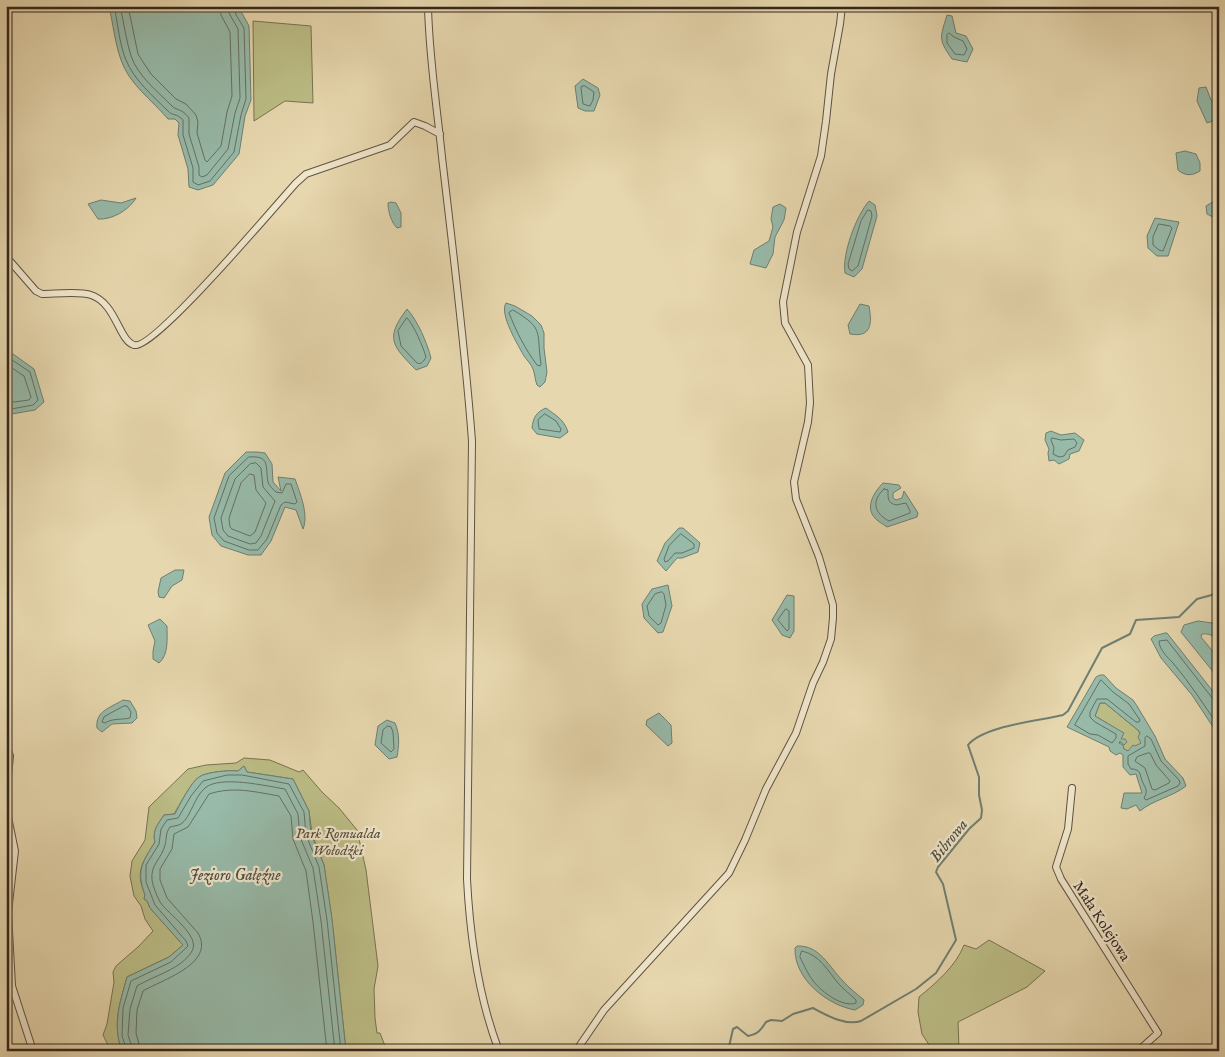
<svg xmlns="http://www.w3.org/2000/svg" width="1225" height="1057" font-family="'IM FELL English',serif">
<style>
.green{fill:#bcbd86;stroke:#787252}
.water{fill:#97baa9;stroke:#6f7f72;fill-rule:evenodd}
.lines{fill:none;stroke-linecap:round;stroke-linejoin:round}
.shore{stroke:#657064;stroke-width:1}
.stream{stroke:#6f7f72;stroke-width:2}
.minor-casing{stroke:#605343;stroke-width:8}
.minor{stroke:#efe5ca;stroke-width:6}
.labels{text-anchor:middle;stroke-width:4.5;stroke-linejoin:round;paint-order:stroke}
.park-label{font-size:15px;font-style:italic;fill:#554c39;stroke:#efe5ca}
.street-label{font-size:15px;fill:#33271f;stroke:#efe5ca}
.water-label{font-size:16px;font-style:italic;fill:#4c4c42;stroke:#efe5ca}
</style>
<rect width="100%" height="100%" fill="#e7d7ae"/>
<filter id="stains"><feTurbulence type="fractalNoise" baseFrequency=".004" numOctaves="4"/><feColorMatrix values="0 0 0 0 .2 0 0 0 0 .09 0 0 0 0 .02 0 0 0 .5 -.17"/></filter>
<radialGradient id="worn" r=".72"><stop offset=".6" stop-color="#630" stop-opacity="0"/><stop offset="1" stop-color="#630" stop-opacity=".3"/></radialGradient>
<path class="green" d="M 253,21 L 311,26 L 313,103 L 285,101 L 254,121 Z
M 1100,703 L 1105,703 L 1139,731 L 1142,743 L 1129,751 L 1125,750 L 1119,743 L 1123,740 L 1121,739 L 1123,733 L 1095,716 Z
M 244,758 L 270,760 L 299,772 L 303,770 L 322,792 L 339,808 L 357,830 L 366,870 L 378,966 L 374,989 L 375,1018 L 377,1033 L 380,1033 L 387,1051 L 346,1051 L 332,920 L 324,865 L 312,834 L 309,811 L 293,779 L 247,772 L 244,766 L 238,771 C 229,770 206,772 199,777 C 191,782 179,806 174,814 L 164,815 C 158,824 152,831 155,842 C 142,863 135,871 145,895 L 144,899 L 147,901 L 150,908 L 183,945 L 169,957 L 127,977 C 120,1003 112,1024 122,1051 L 111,1051 L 103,1035 L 107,1024 L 114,982 L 113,972 L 116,966 L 139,946 L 153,931 L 145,919 L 141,906 L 134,896 L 130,876 L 132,861 L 145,840 L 149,807 L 188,769 L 206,765 L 236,763 Z
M 989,940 L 1045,971 L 1027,987 L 958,1022 L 959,1049 L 933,1051 L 922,1034 L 918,1012 L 919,997 C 936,983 956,966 964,945 L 976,949 Z"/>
<path class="water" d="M 109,6 L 238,6 L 249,26 L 251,100 L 245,116 L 239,154 L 213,185 L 198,190 L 189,187 L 188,169 L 178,135 L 179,123 L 175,119 L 168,119 C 152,100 129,84 121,60 C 115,43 113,24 109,6 Z
M 947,15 L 952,16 L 956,33 L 966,36 L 973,49 L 967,62 L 952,59 C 938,39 940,38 947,15 Z
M 583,79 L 598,88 L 600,95 L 594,111 L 585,111 L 578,108 L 575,86 Z
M 1206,87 L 1211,100 L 1219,105 L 1213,121 L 1207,123 L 1197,101 L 1199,88 Z
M 1185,151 L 1196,154 L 1200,163 L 1200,171 C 1192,176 1185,176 1178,170 L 1176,153 Z
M 136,198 C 129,210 112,220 98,219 L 88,204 L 101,200 L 121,203 Z
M 1216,200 L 1219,207 L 1219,220 L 1207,214 L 1206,206 Z
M 869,201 L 875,205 L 877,216 L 862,269 L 854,277 L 845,273 C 842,254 856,216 869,201 Z
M 391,202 L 396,203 L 401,213 L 401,227 L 397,228 C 391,222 388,211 388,203 Z
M 780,204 L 786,208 L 784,220 L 775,237 L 773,254 L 766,268 L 750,264 L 754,250 L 769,241 L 773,227 L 771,219 L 773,207 Z
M 1155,218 L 1179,222 L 1168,256 L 1157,256 L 1148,248 L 1147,236 Z
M 506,303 L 515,306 L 532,316 L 541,325 L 544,333 L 544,348 L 547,372 L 545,382 L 540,387 L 537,385 C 535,380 535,374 533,369 C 531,364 527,360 524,356 C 518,345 499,314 506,303 Z
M 860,304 L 869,306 C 872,323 872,338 850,334 L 848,325 Z
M 407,309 C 418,321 427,343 431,358 L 427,366 L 416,370 C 393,346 384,339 407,309 Z
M 6,349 L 34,369 L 44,402 L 35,410 L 6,415 Z
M 546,408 C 555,415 564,419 568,432 L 560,438 L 537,434 L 532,428 C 533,418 536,412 546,408 Z
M 1051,431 L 1061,435 L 1075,433 L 1084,440 L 1079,451 L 1070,454 L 1069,459 L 1059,464 L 1054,460 L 1049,461 L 1048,453 L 1049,449 L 1045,440 L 1046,433 Z
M 246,452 L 257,452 L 265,453 L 272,464 L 273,482 L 281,491 L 278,477 L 295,479 C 300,493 309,515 303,529 L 296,510 L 285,507 L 271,541 L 261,555 L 248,555 L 221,546 L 212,535 L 209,517 L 225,473 Z
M 883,483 L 899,485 L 901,488 L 893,493 L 893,498 L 896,500 L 902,498 L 904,491 L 918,513 L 917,517 L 887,527 C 883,524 877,521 874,517 C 865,506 875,491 883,483 Z
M 679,528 L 683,528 L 700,543 L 698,552 L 682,558 L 677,558 L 666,571 L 657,561 L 665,543 Z
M 175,570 L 184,570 L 182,580 L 172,586 L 164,598 L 159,597 L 158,592 L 161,578 Z
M 668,585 L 672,606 L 663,632 L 658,633 L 644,618 L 642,604 L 652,589 Z
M 787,595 L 794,596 L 794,631 L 790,638 L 782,635 L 772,620 Z
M 160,619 L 167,626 C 167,637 169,655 159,663 L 153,659 L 153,651 L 155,641 L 148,625 Z
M 1198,621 L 1219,624 L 1219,640 C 1213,636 1209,633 1202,634 L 1201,637 L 1219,659 L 1219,679 L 1181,632 L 1184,625 Z
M 1165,633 L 1167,633 L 1219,699 L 1219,736 L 1192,695 L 1161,658 L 1151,639 L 1154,636 Z
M 1100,675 L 1104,675 L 1116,688 L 1133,700 L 1137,706 L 1155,736 L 1165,759 L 1183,778 L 1186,786 C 1172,797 1153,800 1140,811 L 1136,805 L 1127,809 L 1121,808 L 1124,793 L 1142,793 L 1136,774 L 1130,775 L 1123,767 L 1123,755 L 1120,753 L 1116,755 L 1110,751 L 1109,747 L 1067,727 L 1096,677 ZM 1100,703 L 1105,703 L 1139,731 L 1140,733 L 1138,737 L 1141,743 L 1135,746 L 1133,745 L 1128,751 L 1124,749 L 1123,745 L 1119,743 L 1120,741 L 1124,745 L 1127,742 L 1125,739 L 1121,739 L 1124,733 L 1095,716 Z
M 123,700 L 130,701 L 136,711 L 137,718 L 132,723 L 112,724 L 102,732 L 97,728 C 95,711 110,708 123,700 Z
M 659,713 L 671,725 L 672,743 L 668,746 L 646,725 L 647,720 Z
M 387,720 L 395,723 C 400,734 399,746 397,757 L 389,759 L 375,745 L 378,726 Z
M 244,766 L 247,772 L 293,779 L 309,811 L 311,834 L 324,865 L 332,919 L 346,1051 L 122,1051 C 112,1024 120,1003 127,977 L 169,957 L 183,945 L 150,908 L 147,901 L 144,899 L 145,895 C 136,871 142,863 155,842 C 152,831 158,824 164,815 L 175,814 C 179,806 191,782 199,777 C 206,772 229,770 238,771 Z
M 797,946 C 820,945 829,967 843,981 C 849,988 857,994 864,1000 L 863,1005 L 855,1010 C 827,1005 794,979 795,948 Z"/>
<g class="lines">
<path class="shore" d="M 114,6 C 118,23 119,43 126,60 C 134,80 153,96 168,111 C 172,116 177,113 183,120 L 183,135 L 193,168 L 193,182 L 198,185 L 210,181 L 234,152 L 241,115 L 246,99 L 244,28 L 236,15 L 234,6
M 120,6 C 124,23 126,40 131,56 C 138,76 157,91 171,105 C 176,111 182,108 189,118 L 189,134 L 199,167 L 199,175 L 202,177 L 207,175 L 228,149 L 235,113 L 240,98 L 238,29 L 229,13 L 227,6
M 128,6 L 138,54 L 143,62 L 151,74 L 176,99 L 186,104 L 196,115 L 198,122 L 197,133 L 205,160 L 207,162 L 221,146 L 227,112 L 232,96 L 230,32 L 221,15 L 220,6
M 949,33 L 954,37 L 963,41 L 967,49 L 964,55 L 955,54 L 947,43 L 947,35 Z
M 582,86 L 585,86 L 594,92 L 593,100 L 590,106 L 583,104 L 581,88 Z
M 868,210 L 871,211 L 872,216 L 858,266 L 852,271 L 849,269 L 848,264 L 861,221 Z
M 1159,224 L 1170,226 L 1172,228 L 1163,251 L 1159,250 L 1153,245 L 1153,237 Z
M 513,310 C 545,329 536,331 541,364 L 540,366 L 537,365 C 525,349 516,331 509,313 Z
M 407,318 C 413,323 424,349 426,357 C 424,361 421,365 417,363 L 401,346 L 398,331 Z
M 6,356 L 30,372 L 38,400 L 33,405 L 6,410
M 6,364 L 24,376 L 31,397 L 29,400 L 6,403
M 545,414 L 556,421 L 561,429 L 560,432 L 539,429 L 538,420 Z
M 1052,438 L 1061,440 L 1074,439 L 1077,443 L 1075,447 L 1068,450 L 1064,456 L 1059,457 L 1053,454 L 1054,448 L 1051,440 Z
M 249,457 C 271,455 265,467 268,482 C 269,486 273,489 276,492 L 282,493 L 286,484 L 291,484 L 297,502 L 295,504 L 285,502 L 281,505 L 267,539 L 258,550 L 249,550 L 224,541 L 217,533 L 214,518 L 229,476 Z
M 256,463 L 261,468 L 263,487 L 275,501 L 261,536 L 256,543 L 250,544 L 228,536 L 223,530 L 221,518 L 235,479 L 250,464 Z
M 250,474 L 254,475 L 256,490 L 266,503 L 255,532 L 250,536 L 232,529 L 230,527 L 229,518 L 241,483 Z
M 884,489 L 888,490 C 888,497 887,503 896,505 L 906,503 L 910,511 L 910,513 L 889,521 C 874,513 871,501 884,489 Z
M 681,534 L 694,544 L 694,548 L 682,553 L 675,553 L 668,561 L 665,562 L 664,559 L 669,546 Z
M 662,592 L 664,594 L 666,605 L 661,623 L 658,625 L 649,616 L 647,606 L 655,594 Z
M 786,609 L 789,611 L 789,629 L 787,631 L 778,620 Z
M 1101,680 L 1113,692 L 1129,704 L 1140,720 L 1139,722 L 1136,722 L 1107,699 L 1097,699 L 1090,712 L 1090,717 L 1095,722 L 1116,734 L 1116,738 L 1112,743 L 1098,735 L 1090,734 L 1075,725 Z
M 1219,702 L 1213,699 L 1167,640 L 1159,641 C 1159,649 1167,657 1173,663 C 1190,683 1204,705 1219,727
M 124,706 L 127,706 L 131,712 L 130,718 C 121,720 113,718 105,723 L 102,722 L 104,717 Z
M 388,726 L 391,727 L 393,732 L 394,749 L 391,752 L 381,743 L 383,730 Z
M 1147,736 L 1151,739 L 1161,761 L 1179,780 L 1180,783 L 1178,786 L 1146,800 L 1144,798 C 1148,791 1146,789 1143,783 C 1139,775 1142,769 1131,769 L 1128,764 L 1128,756 L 1145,746 L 1145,738 Z
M 1148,753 L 1150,753 L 1156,765 L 1170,781 L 1169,783 L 1155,790 L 1152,789 L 1145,768 L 1135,761 L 1137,757 Z
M 802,951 C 820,955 827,970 838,983 C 843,989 850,994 856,1000 L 856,1003 C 843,1008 822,992 814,982 C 808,975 804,965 800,957 Z
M 127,1051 L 122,1036 L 123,1008 L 131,981 L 171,962 L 188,946 L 186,941 L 155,905 L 146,882 L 146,865 L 159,844 L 161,829 L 167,820 L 178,818 L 191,796 L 203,781 L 227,775 L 242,775 L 289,784 L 304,812 L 306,835 L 319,867 L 327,920 L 341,1051
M 133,1051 L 128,1035 L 130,1009 L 137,986 C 153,976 182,969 192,951 C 201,936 167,913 160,902 C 157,896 153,887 152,880 C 150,865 162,858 165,845 C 167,838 165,834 170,827 C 173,826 177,826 181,824 C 191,817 194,797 205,788 C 220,775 266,786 285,789 L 298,814 L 300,837 L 313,868 L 321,921 L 335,1051
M 141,1051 L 136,1033 L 137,1010 L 143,991 C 161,980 216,964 198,933 L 167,898 L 160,880 L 160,869 L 172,849 L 174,834 L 188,827 L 209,794 C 233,786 256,792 279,796 L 291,816 L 293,839 L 306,871 L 313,922 L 327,1051"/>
<path class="stream" d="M 728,1051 L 733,1029 L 737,1027 L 748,1036 C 758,1034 761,1030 766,1022 L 771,1020 L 782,1021 L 793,1014 L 813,1008 C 826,1015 845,1026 861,1021 L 916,989 L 936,973 L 956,940 L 943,884 L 936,872 L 938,867 L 969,829 L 981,818 L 982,810 L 979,795 L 979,777 L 968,745 C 983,726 1038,721 1063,715 L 1068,711 L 1102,648 L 1130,634 L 1136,620 L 1179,617 L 1197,599 L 1219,593"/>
<defs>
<path id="minor" d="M 428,6 C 429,57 437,107 442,157 C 453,252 465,346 472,441 L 467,879 C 470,938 478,996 499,1051
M 6,259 L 9,260 L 36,291 L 42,294 C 54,294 80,291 91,295 C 116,303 119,341 134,345 C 153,351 277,204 296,183 L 306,174 L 390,145 L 414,122 L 425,126 L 440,134
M 6,744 L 10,756 L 6,795
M 1072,788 L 1068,829 L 1056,867 L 1061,879 L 1158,1033 L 1138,1051
M 6,807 L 15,851 L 8,912 L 12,986 L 33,1051
M 576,1051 L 604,1010 L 729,873 L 745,840 L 766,789 L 796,733 L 813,683 L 823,662 L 831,639 L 833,618 L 833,605 L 819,557 L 796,499 L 794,482 L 808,422 L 810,403 L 808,365 L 785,323 L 783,302 L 797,232 L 821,156 L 826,121 L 831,74 L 840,24 L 842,6"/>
</defs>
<use href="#minor" class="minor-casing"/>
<use href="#minor" class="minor"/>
</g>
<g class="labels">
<g class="park-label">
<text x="338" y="838">Park Romualda<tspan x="338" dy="17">Wołodźki</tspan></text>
</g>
<g class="street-label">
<text transform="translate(1102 921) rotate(57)" y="5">Mała Kolejowa</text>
</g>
<g class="water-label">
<text transform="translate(948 840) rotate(-51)" y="6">Bibrowa</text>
<text x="235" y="880">Jezioro Gałęźne</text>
</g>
</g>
<rect width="1225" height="1057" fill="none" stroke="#e7d7ae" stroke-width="25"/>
<rect x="8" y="8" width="1210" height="1042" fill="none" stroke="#33271f" stroke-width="2.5"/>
<rect x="12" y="12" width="1200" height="1032" fill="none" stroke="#33271f"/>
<rect width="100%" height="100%" filter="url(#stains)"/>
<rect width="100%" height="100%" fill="url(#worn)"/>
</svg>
